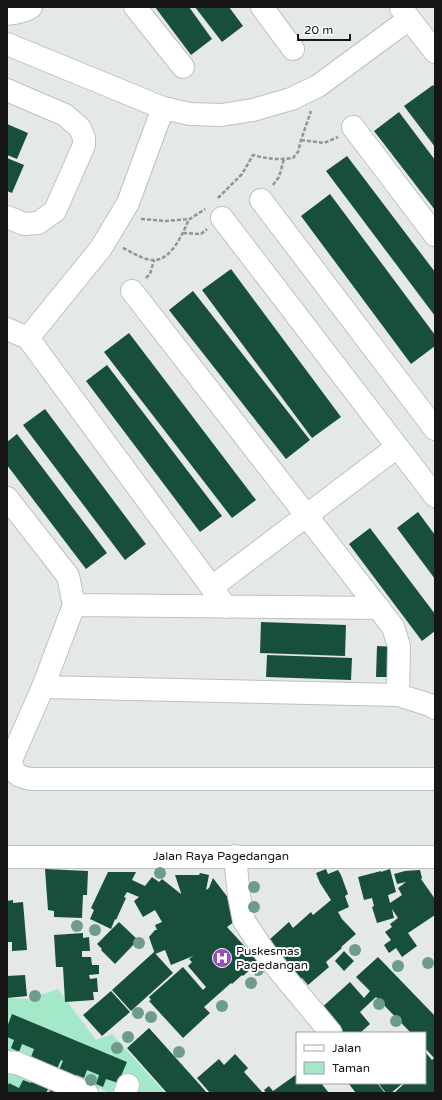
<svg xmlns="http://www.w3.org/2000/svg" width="442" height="1100" font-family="'Varela Round',sans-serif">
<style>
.green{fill:#a3e9c9}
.building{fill:#184f3a}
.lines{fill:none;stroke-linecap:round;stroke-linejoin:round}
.minor-casing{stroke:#bdc1bf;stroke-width:24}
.path{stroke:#929593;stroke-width:2.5;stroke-dasharray:4 2;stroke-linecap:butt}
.minor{stroke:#fff;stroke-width:22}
.tree{fill:#6d9c8c}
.labels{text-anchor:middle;stroke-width:4;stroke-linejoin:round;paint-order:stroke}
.street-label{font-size:12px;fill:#151615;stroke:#fff}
.poi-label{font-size:12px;fill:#151615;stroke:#fff;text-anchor:start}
</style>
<rect width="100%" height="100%" fill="#e4e8e6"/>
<path class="green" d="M 58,989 L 96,1040 L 112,1034 L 165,1093 L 133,1093 L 116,1091 L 108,1092 L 18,1055 L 7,1054 L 7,998 L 28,999 Z
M 13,1071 L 66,1093 L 7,1093 L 7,1072 Z"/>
<path class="building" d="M 155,7 L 189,7 L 212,39 L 191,55 Z
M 195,7 L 229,7 L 243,26 L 222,42 Z
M 433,85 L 435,88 L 435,147 L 404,106 Z
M 399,112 L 435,160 L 435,210 L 374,131 Z
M 7,124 L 28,133 L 17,159 L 7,155 Z
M 347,156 L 435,272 L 435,316 L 326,171 Z
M 7,158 L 24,165 L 12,193 L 7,191 Z
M 330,194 L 435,335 L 435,346 L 411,364 L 301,216 Z
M 231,269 L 341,417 L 312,438 L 202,290 Z
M 193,291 L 310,440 L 286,459 L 169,310 Z
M 129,333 L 256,500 L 232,518 L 104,352 Z
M 107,365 L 222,516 L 200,532 L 86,381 Z
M 45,409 L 146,544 L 125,560 L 23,425 Z
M 17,434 L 107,553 L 86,569 L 7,465 L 7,442 Z
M 418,512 L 435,535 L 435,579 L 397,528 Z
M 370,528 L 435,614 L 435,631 L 422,641 L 349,544 Z
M 261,622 L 346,625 L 345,656 L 260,653 Z
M 377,646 L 396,647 L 396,677 L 376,677 Z
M 267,655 L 352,658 L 351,680 L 266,677 Z
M 45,869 L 88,871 L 87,895 L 83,895 L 82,918 L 54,917 L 54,911 L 48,910 Z
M 326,869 L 328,874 L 338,870 L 341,875 L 348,894 L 345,896 L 349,907 L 338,912 L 342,919 L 356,934 L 341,947 L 342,948 L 326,962 L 329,967 L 308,985 L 302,978 L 300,980 L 282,959 L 284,957 L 269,940 L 289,922 L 293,928 L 311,912 L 313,915 L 331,900 L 320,883 L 316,873 Z
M 390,869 L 396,892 L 388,895 L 390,903 L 402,895 L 398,888 L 406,882 L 397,884 L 394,874 L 405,871 L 420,870 L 422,878 L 421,879 L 435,899 L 435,915 L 408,933 L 417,946 L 402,957 L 396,948 L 389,953 L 384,945 L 391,940 L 385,932 L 392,927 L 390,924 L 398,918 L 392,909 L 394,918 L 377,923 L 372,907 L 374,906 L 372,898 L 364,900 L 358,877 L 381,871 L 381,872 Z
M 108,872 L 136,872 L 132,880 L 145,886 L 152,877 L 159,882 L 162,879 L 181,894 L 181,893 L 175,875 L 199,875 L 200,873 L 209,875 L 206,890 L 209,888 L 213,878 L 242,916 L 227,927 L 249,951 L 253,948 L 268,964 L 263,969 L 257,963 L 243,976 L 242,975 L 232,984 L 231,983 L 204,1007 L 210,1013 L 183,1038 L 149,1001 L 151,1000 L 149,997 L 183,967 L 203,990 L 206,987 L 188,966 L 192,962 L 189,959 L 193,956 L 171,965 L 165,950 L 155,954 L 149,937 L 155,930 L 157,930 L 155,925 L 162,922 L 155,910 L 143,917 L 134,901 L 139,897 L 127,892 L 124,897 L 126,898 L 116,920 L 115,919 L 111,929 L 90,919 L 94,910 L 91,908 Z
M 13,900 L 13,903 L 23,902 L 27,950 L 12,951 L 12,942 L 7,942 L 7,901 Z
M 119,922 L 138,940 L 115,964 L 101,950 L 102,949 L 97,944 Z
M 83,933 L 83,938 L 89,937 L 90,951 L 82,951 L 82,957 L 91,957 L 92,965 L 99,965 L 99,974 L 89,975 L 90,979 L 97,978 L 98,992 L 93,992 L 94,1000 L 65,1002 L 63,967 L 56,967 L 54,935 Z
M 344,951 L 354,961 L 344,971 L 335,961 Z
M 154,952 L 173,973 L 131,1011 L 112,990 Z
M 378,957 L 435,1016 L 435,1093 L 394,1093 L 405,1083 L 425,1083 L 425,1052 L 432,1060 L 434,1058 L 425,1048 L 425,1033 L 411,1033 L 376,997 L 360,1012 L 370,1024 L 360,1033 L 336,1033 L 319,1010 L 350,982 L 364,998 L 370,991 L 356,977 Z
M 25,975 L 27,996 L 7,998 L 7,976 Z
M 111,991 L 130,1012 L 102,1036 L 83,1015 Z
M 12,1014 L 127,1062 L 118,1083 L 106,1079 L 103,1087 L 96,1084 L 99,1075 L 87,1070 L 84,1078 L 77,1075 L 76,1077 L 59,1070 L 63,1061 L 61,1060 L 57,1069 L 38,1061 L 38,1060 L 31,1057 L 34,1049 L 22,1044 L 19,1052 L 11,1048 L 14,1040 L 7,1037 L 7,1027 Z
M 149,1028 L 201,1086 L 207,1093 L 167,1093 L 127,1048 Z
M 235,1054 L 248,1068 L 244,1072 L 263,1093 L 210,1093 L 197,1078 L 219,1059 L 224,1065 Z
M 297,1074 L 297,1083 L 321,1083 L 329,1093 L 266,1093 L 264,1090 L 269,1086 L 273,1091 Z
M 23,1080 L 31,1083 L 32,1080 L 49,1087 L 46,1093 L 7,1093 L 7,1087 L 9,1083 L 19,1088 Z
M 348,1083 L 377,1083 L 385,1093 L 356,1093 Z
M 378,1083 L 403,1083 L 391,1093 L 386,1093 Z
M 51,1088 L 64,1093 L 49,1093 Z"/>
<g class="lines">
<defs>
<path id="minor" d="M 135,7 L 183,67
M 262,7 L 293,49
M 401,8 L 435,52
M 7,14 C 15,13 24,12 31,7
M 7,44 L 163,108 L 190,114 L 221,115 L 253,110 L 291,99 L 318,86 L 409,19
M 7,90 L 65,115 L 80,128 L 84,138 L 84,145 L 55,211 L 38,223 L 24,224 L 7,217
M 353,127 L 435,235
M 261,200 L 435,429
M 222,218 L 435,496
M 132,291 L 393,627 L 399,646 L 398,695
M 7,329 L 28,338 L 226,607
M 28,338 L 101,248 L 128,203 L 163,108
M 7,498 L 68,576 L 74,605 L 43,687 L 11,760 C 12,774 20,778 33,779 L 435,779
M 212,587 L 397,447
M 74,605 L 379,608
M 43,687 L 398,695 L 430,705 L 435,708
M 235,856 L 239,896 L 244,921 L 268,957 L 331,1033
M 7,857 L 435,857
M 7,1062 L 17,1063 L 87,1093
M 125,1093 L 128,1085"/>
</defs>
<use href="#minor" class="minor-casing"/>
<path class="path" d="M 301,140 L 324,143 L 338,137
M 273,185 L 279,177 L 284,159
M 218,198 L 242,174 L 253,155 C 267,159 278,160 293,158 L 298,152 L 301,140 L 311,111
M 141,219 L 165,221 L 190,219 L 205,209
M 183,233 L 201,234 L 207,229
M 123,248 C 132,252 144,261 155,260 C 172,259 183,233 189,219
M 146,278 L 150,274 L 154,260"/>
<use href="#minor" class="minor"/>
</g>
<g class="tree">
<circle cx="160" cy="873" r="6"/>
<circle cx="254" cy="887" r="6"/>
<circle cx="254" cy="907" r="6"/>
<circle cx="77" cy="926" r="6"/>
<circle cx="95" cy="930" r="6"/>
<circle cx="139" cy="943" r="6"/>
<circle cx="355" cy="950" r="6"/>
<circle cx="428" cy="963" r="6"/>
<circle cx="398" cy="966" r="6"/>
<circle cx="258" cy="970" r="6"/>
<circle cx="251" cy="983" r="6"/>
<circle cx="35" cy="996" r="6"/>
<circle cx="379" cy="1004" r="6"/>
<circle cx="222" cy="1006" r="6"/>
<circle cx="138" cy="1013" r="6"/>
<circle cx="151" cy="1017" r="6"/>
<circle cx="396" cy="1021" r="6"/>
<circle cx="128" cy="1037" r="6"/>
<circle cx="117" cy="1048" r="6"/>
<circle cx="179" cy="1052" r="6"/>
<circle cx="91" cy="1080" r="6"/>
</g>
<defs>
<symbol id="hospital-disc" viewBox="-11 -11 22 22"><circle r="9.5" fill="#9a4cbc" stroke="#fff"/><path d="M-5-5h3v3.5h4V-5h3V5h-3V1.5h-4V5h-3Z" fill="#fff"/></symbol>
</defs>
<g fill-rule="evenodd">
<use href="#hospital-disc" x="211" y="947" width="22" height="22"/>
</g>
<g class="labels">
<g class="street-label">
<text x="221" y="860">Jalan Raya Pagedangan</text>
</g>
<g class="poi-label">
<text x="236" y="955">Puskesmas<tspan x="236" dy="14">Pagedangan</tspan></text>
</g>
</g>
<rect width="442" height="1100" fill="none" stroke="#151615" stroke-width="16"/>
<rect x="296" y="1032" width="130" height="52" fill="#ffffff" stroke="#a1a2a1"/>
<rect x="304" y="1045" width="20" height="6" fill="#ffffff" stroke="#a1a2a1"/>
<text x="332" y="1052" font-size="12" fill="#151615">Jalan</text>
<rect x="304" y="1062" width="20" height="12" fill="#a3e9c9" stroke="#a1a2a1"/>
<text x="332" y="1072" font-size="12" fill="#151615">Taman</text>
<path d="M298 34v6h52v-6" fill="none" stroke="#151615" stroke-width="2"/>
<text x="304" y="34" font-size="12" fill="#151615" stroke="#ffffff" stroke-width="3" paint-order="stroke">20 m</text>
</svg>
